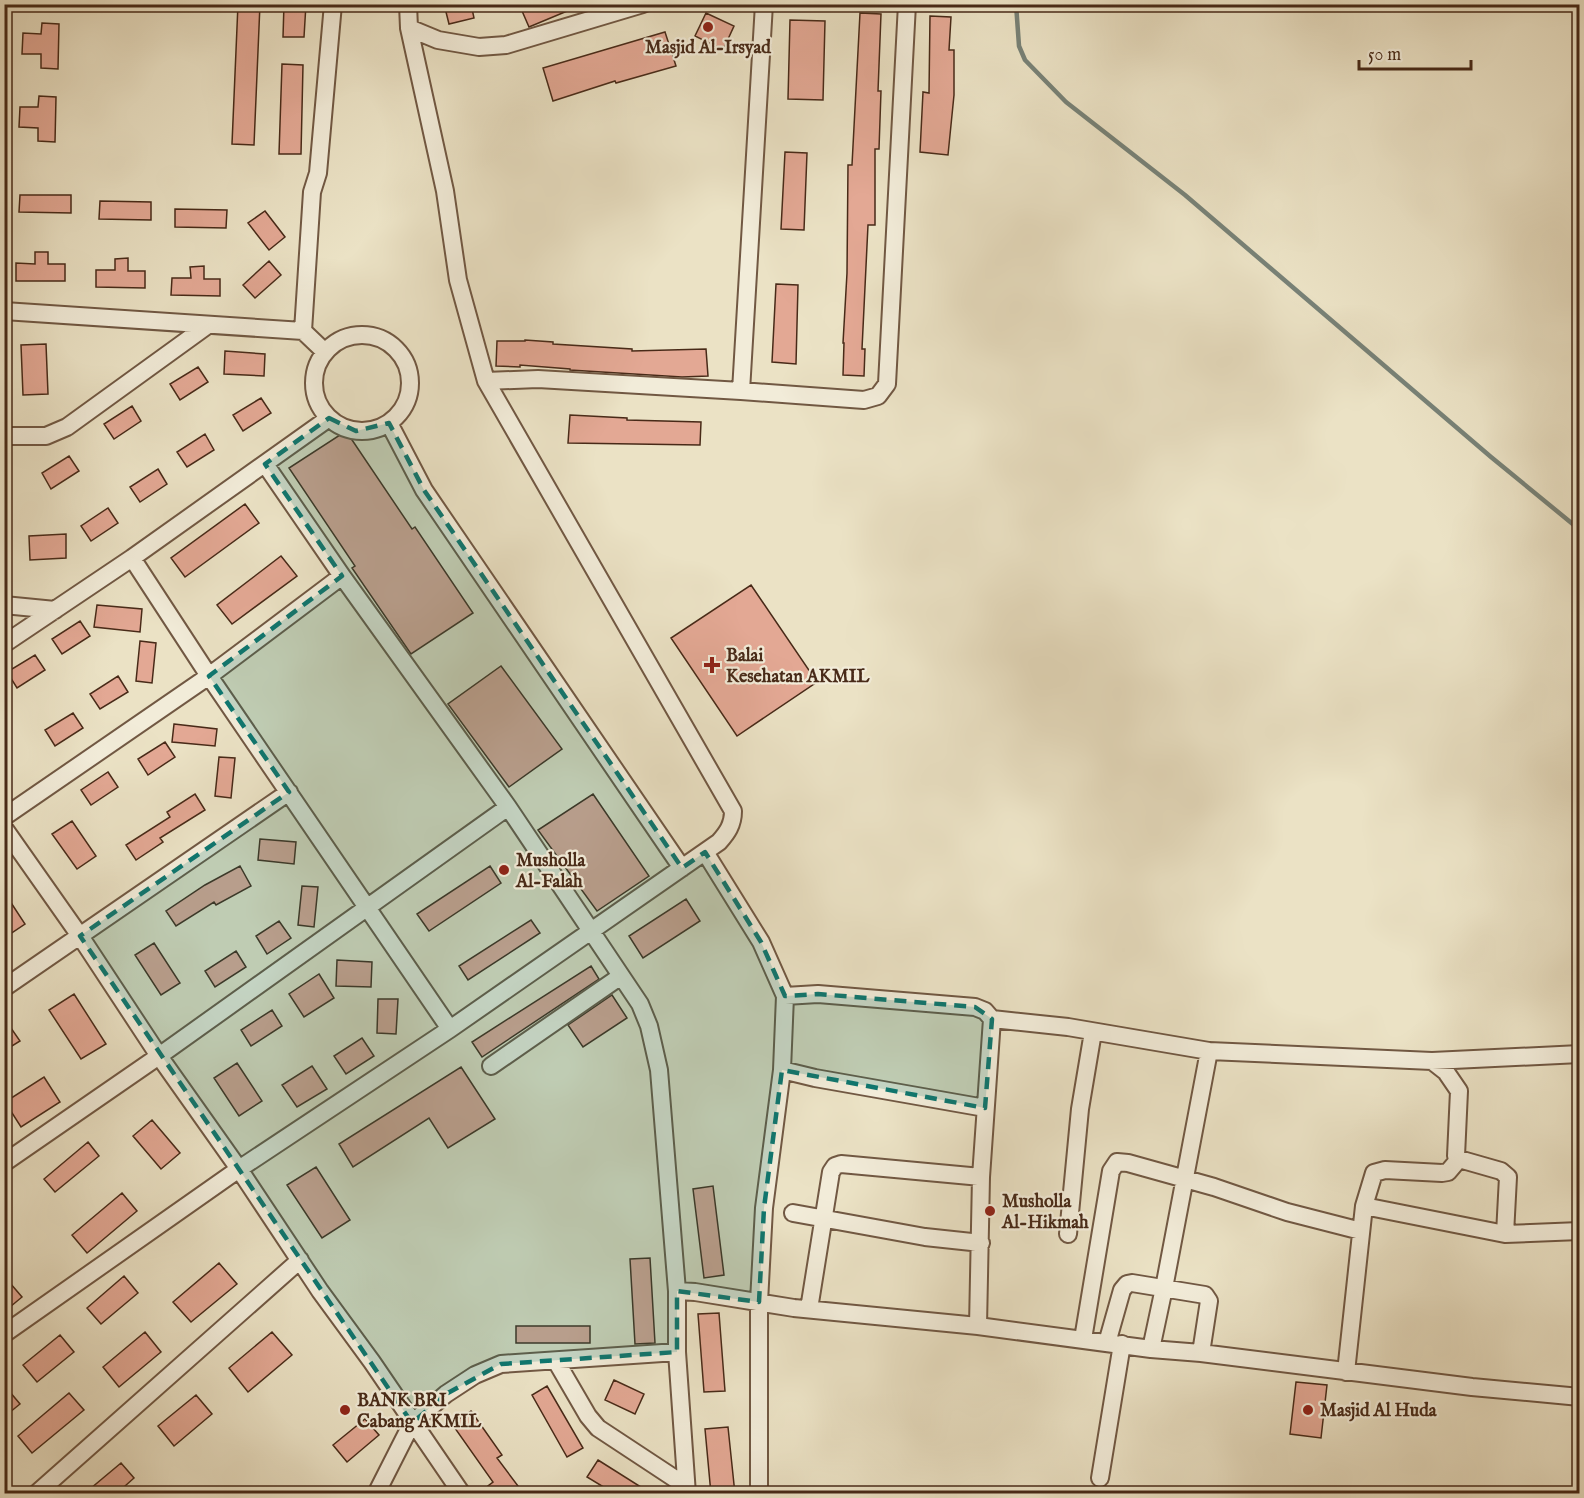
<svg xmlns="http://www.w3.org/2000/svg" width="1584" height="1498" font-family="'IM FELL English',serif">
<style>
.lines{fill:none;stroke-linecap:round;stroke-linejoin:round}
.stream{stroke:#788277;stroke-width:4.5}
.building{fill:#e3a894;stroke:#482a18;stroke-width:1.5}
.street-casing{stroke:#715843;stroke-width:20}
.street{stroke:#f2ecd9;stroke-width:16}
.marked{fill:#0f766e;fill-opacity:0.2;stroke:#0f766e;stroke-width:4.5;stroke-dasharray:12 8;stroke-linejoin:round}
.poi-dot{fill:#8f2418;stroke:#f2ecd9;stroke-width:2}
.labels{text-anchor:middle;stroke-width:4.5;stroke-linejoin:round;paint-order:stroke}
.poi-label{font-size:18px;font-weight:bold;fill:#482a18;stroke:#f2ecd9;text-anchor:start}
</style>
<rect width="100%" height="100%" fill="#ebe2c5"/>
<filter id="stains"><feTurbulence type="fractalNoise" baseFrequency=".00333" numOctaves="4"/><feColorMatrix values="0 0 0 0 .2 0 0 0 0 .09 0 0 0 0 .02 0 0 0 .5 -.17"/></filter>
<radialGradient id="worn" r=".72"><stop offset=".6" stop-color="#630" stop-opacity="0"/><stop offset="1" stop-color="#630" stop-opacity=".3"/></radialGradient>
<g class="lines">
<path class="stream" d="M 1016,4 L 1019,46 L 1025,60 L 1066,102 L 1185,195 L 1491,457 L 1580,530"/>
</g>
<path class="building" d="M 238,4 L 260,4 L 254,145 L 232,144 Z
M 284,4 L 306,4 L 304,37 L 283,37 Z
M 444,4 L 471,4 L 474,18 L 449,24 Z
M 519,4 L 584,4 L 529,27 Z
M 706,13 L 734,26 L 723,50 L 695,36 Z
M 860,13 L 881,14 L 878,91 L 881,91 L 879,149 L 875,149 L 875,225 L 868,225 L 862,349 L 865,349 L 864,376 L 843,375 L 844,343 L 843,343 L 847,273 L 848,165 L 852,165 Z
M 930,16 L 951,17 L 949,50 L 954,50 L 954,95 L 948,155 L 920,152 L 923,92 L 929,93 Z
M 790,20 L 825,21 L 823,100 L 788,99 Z
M 42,23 L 59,24 L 58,69 L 41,68 L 41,54 L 22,54 L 23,33 L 41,34 Z
M 665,32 L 676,66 L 616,83 L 615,81 L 553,101 L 543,68 Z
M 282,64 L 303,65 L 301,154 L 279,154 Z
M 39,96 L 56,97 L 55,142 L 38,141 L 38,128 L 19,127 L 20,107 L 38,107 Z
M 785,152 L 807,153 L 804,230 L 781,229 Z
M 20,195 L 71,195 L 71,213 L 19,212 Z
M 100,201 L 151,202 L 151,220 L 99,219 Z
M 175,209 L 227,210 L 226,228 L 175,227 Z
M 265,211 L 285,237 L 269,250 L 248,223 Z
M 35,252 L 48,252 L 48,264 L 65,264 L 65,281 L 16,281 L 16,263 L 35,264 Z
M 128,258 L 128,271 L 145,271 L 145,288 L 96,287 L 96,270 L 115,270 L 115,259 Z
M 269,261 L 281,275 L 255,298 L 243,285 Z
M 204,266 L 204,279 L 220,279 L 220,296 L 171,295 L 172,278 L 191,278 L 190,267 Z
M 776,284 L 798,285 L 796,364 L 772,362 Z
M 525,340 L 553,342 L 553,344 L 632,349 L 632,351 L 706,349 L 708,376 L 682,377 L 570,370 L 570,369 L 520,365 L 520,367 L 496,366 L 497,341 L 525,341 Z
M 46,344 L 48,394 L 23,395 L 21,345 Z
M 225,351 L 265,354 L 264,376 L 224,374 Z
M 198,367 L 208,382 L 180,400 L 170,384 Z
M 261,398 L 271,413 L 243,431 L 233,415 Z
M 132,406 L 141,421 L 114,439 L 104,424 Z
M 570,415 L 627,418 L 627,420 L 701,422 L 700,445 L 568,443 Z
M 346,431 L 412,529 L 415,527 L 473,613 L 411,654 L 352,568 L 355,566 L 289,468 Z
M 205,434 L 214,450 L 187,467 L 177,452 Z
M 69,456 L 79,471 L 51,489 L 42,473 Z
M 158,469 L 167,484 L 140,502 L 130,487 Z
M 245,504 L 259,523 L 185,577 L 171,558 Z
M 108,508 L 118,523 L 91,541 L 81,526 Z
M 66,534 L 66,558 L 30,560 L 29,536 Z
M 281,556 L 297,576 L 232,624 L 217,605 Z
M 751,585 L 817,682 L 737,736 L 671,638 Z
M 97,605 L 142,609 L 140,632 L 94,627 Z
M 80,621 L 90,636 L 62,654 L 52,639 Z
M 140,641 L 156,643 L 152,683 L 136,681 Z
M 35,655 L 45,670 L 17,688 L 7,672 Z
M 501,666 L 562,749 L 509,787 L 448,704 Z
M 118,676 L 128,692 L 100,709 L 90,694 Z
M 73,713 L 83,728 L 55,746 L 45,730 Z
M 174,724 L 217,729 L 215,746 L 172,742 Z
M 165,742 L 175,757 L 148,775 L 138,759 Z
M 219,757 L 235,758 L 231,798 L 215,796 Z
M 108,772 L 118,787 L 91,805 L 81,790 Z
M 195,794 L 205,810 L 160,838 L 163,842 L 136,860 L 126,845 L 170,817 L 167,812 Z
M 593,794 L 649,876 L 597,911 L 538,830 Z
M 72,821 L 96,856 L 77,869 L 52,834 Z
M 260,839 L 296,842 L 294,864 L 258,860 Z
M 240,866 L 251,886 L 216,905 L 214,902 L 176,926 L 166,911 L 205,885 Z
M 490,866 L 501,883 L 429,931 L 417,914 Z
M 302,886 L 318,887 L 314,927 L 298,925 Z
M 4,892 L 25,924 L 4,938 Z
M 686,899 L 700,921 L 643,958 L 629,936 Z
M 531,920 L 540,933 L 468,980 L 459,966 Z
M 279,921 L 291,938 L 267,954 L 256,936 Z
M 154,943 L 180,983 L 161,995 L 135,955 Z
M 236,951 L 246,967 L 215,987 L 205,971 Z
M 337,960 L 372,962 L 371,987 L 336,986 Z
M 591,966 L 599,979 L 482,1057 L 472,1042 Z
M 319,974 L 334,998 L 304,1017 L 289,994 Z
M 74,994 L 106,1044 L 81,1059 L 49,1010 Z
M 612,995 L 627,1018 L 583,1047 L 568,1025 Z
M 378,999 L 398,999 L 396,1034 L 377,1033 Z
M 272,1010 L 282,1026 L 251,1046 L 241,1030 Z
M 4,1018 L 20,1041 L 4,1051 Z
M 362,1038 L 374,1056 L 346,1074 L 334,1056 Z
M 237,1063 L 262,1101 L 239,1116 L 214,1078 Z
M 312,1066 L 327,1089 L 297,1107 L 282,1085 Z
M 461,1067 L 495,1119 L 448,1148 L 429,1118 L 353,1167 L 339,1144 Z
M 44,1077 L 60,1102 L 21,1127 L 5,1102 Z
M 152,1120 L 180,1153 L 161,1169 L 133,1136 Z
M 88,1142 L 99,1156 L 55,1192 L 44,1179 Z
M 316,1167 L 350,1220 L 322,1238 L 287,1185 Z
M 713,1186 L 724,1275 L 704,1278 L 693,1189 Z
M 122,1193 L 137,1211 L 87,1253 L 72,1235 Z
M 650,1258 L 655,1343 L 635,1344 L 630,1259 Z
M 219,1263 L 237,1284 L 191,1322 L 173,1302 Z
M 4,1276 L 22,1297 L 4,1312 Z
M 124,1276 L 138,1293 L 101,1324 L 87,1308 Z
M 719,1313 L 725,1391 L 704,1392 L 698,1314 Z
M 516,1326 L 590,1326 L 590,1343 L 516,1343 Z
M 145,1332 L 161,1352 L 119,1387 L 103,1367 Z
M 272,1332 L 292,1355 L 248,1392 L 229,1368 Z
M 60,1335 L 74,1352 L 37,1382 L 23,1365 Z
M 614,1380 L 644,1394 L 635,1414 L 605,1400 Z
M 1296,1382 L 1327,1385 L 1321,1438 L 1290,1434 Z
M 4,1385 L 20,1404 L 4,1417 Z
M 547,1386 L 583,1448 L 567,1457 L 532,1395 Z
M 69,1393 L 84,1410 L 32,1453 L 18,1436 Z
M 196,1395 L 212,1414 L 174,1446 L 158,1426 Z
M 471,1411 L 502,1455 L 497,1458 L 524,1494 L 494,1494 L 488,1486 L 493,1482 L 452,1424 Z
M 365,1419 L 379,1435 L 347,1462 L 333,1445 Z
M 728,1427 L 735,1494 L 711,1494 L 705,1429 Z
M 598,1460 L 652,1494 L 615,1494 L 587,1477 Z
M 121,1463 L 134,1478 L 116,1494 L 84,1494 Z"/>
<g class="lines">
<defs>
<path id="street" d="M 409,28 L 438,40 L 479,47 L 506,45 L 643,4
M 4,311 L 303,331 L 325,352
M 303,331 L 312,192 L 318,173 L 333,4
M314 383a48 48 0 1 1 96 0a48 48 0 1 1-96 0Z
M 486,381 L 538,379 L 741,391 L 864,400 L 878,396 L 887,384 L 907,4
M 741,391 L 764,4
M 389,423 L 424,490 L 682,868
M 4,436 L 46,436 L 67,427 L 208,325
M 265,464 L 342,576 L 508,807 L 640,1004 L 649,1026 L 659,1070 L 677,1291 L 695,1292 L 794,1308 L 978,1326 L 1151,1349 L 1201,1353 L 1472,1387 L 1580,1397
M 132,558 L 209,676 L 450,1029
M 4,605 L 55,610
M 4,644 L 132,558 L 329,418
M 4,817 L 209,676 L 342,576
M 4,828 L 80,936 L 159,1056 L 239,1169 L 320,1291 L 372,1362 L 462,1494
M 705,852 L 761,942 L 785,996 L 782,1070 L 764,1208 L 759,1302 L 759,1494
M 4,988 L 289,792
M 785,996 L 818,994 L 975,1007 L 985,1011 L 992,1019 L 1068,1027 L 1209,1051 L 1432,1061 L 1580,1054
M 1432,1061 L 1446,1072 L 1459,1091 L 1456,1156 L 1459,1159 L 1501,1171 L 1508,1177 L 1505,1234
M 491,1066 L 621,976
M 782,1070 L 815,1078 L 985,1108
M 4,1163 L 159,1056 L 508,807
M 1364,1206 L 1374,1173 L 1385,1170 L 1442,1173 L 1448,1172 L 1459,1159
M 793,1213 L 925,1237 L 981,1243
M 1068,1234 L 1080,1109 L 1093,1032
M 677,1291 L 677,1352 L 687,1494
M 809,1309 L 831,1172 L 835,1166 L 841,1164 L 981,1177
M 978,1326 L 981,1177 L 992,1019
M 4,1334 L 239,1169 L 450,1029 L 719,842 C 727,833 733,825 733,811 L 486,381 L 458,280 L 445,191 L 409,28 L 408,4
M 1083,1339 L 1111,1171 L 1117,1162 L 1128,1163 L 1214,1187 L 1287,1212 L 1361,1231
M 1107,1343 L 1122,1290 L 1127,1284 L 1132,1283 L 1205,1295 L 1209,1301 L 1201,1353
M 1151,1349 L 1164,1288 L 1209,1051
M 556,1361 L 588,1416 L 598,1428 L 686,1486
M 1346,1372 L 1364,1206 L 1505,1234 L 1580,1231
M 1100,1478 L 1122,1344
M 36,1494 L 300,1260
M 376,1494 L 412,1423 L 446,1394 L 475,1375 L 501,1364 L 677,1352"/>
</defs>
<use href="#street" class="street-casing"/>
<use href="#street" class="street"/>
</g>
<path class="marked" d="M 329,418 L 356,431 L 389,423 L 424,490 L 682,868 L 705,852 L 761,942 L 785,996 L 818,994 L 975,1007 L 992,1019 L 985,1108 L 782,1070 L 764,1208 L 759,1302 L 677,1291 L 677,1352 L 501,1364 L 446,1394 L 412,1423 L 80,936 L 289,792 L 209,676 L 342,576 L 265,464 Z"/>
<g class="poi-dot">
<circle cx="708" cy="27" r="6"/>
<path d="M709 656h6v6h6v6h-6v6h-6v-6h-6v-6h6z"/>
<circle cx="504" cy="870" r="6"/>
<circle cx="990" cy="1211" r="6"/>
<circle cx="345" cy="1410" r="6"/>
<circle cx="1308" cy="1410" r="6"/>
</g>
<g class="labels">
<g class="poi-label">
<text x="708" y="53" text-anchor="middle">Masjid Al-Irsyad</text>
<text x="726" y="661">Balai<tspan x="726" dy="21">Kesehatan AKMIL</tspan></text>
<text x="516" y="866">Musholla<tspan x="516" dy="21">Al-Falah</tspan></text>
<text x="1002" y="1207">Musholla<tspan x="1002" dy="21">Al-Hikmah</tspan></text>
<text x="357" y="1406">BANK BRI<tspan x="357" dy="21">Cabang AKMIL</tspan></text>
<text x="1320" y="1416">Masjid Al Huda</text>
</g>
</g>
<rect width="1584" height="1498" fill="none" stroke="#ebe2c5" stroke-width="24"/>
<rect x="6" y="6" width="1572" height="1486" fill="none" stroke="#482a18" stroke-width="3"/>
<rect x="12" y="12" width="1560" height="1474" fill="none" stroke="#482a18" stroke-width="1.5"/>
<path d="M1359 60v9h112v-9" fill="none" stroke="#482a18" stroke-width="3"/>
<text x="1368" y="60" font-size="18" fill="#482a18" stroke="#f2ecd9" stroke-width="4.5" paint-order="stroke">50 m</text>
<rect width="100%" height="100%" filter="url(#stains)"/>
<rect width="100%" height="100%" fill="url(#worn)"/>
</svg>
